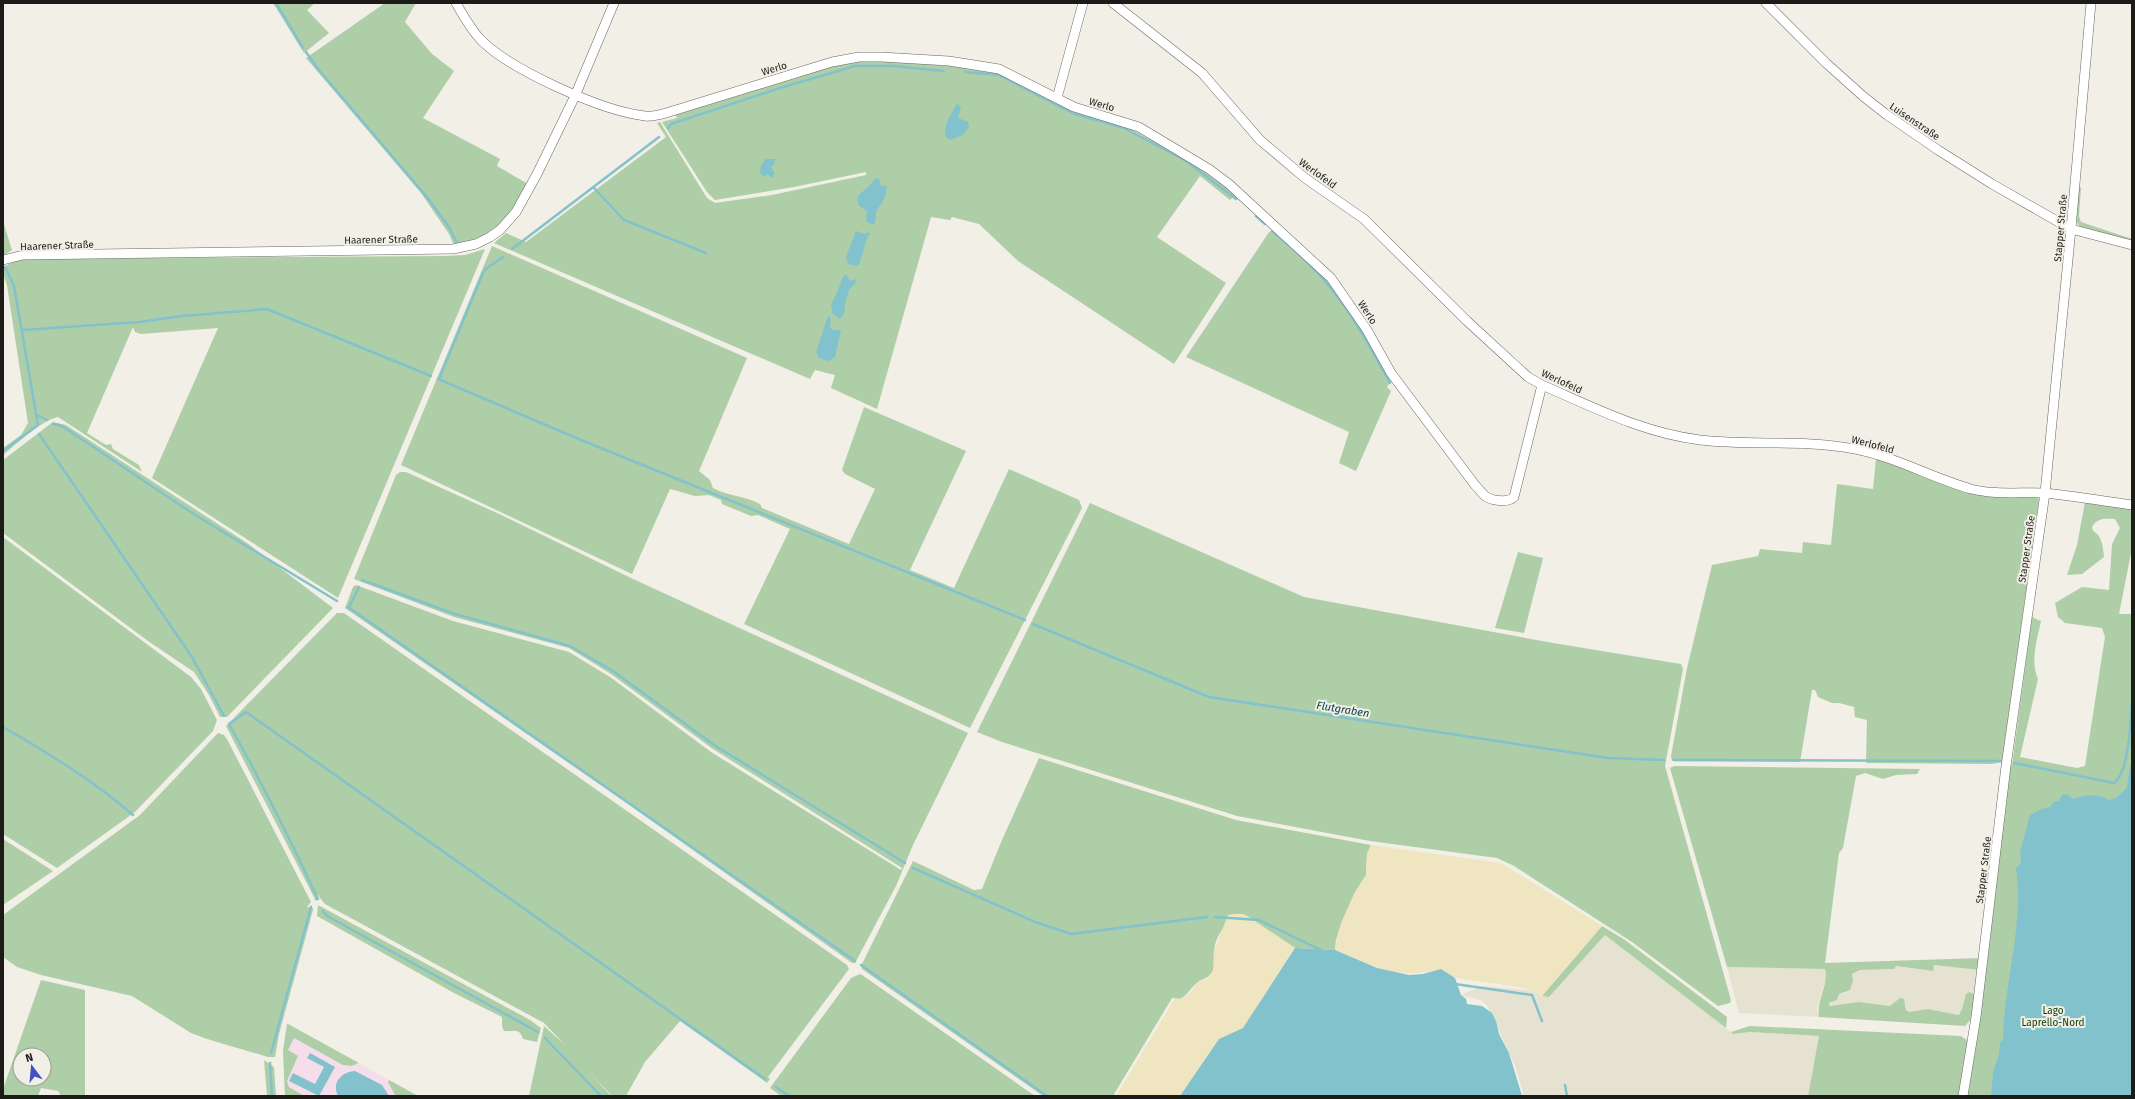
<svg xmlns="http://www.w3.org/2000/svg" width="2135" height="1099" font-family="'Fira Sans',sans-serif">
<style>
.built{fill:#e6e2d2}
.industrial{fill:#f5deea}
.green{fill:#aecea8;fill-rule:evenodd}
.sand{fill:#efe5c0}
.water{fill:#82c2cd}
.lines{fill:none;stroke-linecap:round;stroke-linejoin:round}
.stream{stroke:#82c2cd;stroke-width:2.5}
.minor-casing{stroke:#69675f;stroke-width:10}
.minor{stroke:#fff;stroke-width:9}
.labels{text-anchor:middle;stroke-width:4;stroke-linejoin:round;paint-order:stroke}
.street-label{font-size:10px;fill:#1c1b18;stroke:#f1efe6}
.park-label{font-size:10px;fill:#0a3a02;stroke:#f1efe6}
.water-label{font-size:11px;font-style:italic;fill:#06434c;stroke:#f1efe6}
</style>
<rect width="100%" height="100%" fill="#f1efe6"/>
<path class="built" d="M 1605,935 L 1665,979 L 1733,1034 L 1752,1032 L 1819,1036 L 1808,1096 L 1524,1096 L 1515,1065 L 1487,1005 L 1480,1000 L 1461,995 L 1482,986 L 1536,991 L 1542,996 L 1549,997 Z
M 1934,965 L 1979,970 L 1976,996 L 1966,994 L 1962,1009 L 1959,1015 L 1928,1009 L 1909,1012 L 1906,1010 L 1906,1005 L 1890,1006 L 1860,1002 L 1832,1007 L 1829,1004 L 1837,1000 L 1839,994 L 1845,993 L 1853,981 L 1852,974 L 1860,970 L 1894,969 L 1895,966 L 1932,971 Z
M 1727,967 L 1825,969 L 1826,980 L 1819,1000 L 1817,1009 L 1819,1017 L 1739,1013 Z"/>
<path class="industrial" d="M 287,1024 L 418,1096 L 285,1096 L 283,1051 Z"/>
<path class="green" d="M 273,3 L 315,3 L 307,10 L 329,33 L 304,53 Z
M 385,3 L 416,3 L 405,22 L 432,54 L 454,71 L 423,118 L 500,159 L 497,166 L 528,184 C 506,221 496,235 454,245 L 449,234 L 421,193 L 306,58 Z
M 856,60 L 879,60 L 987,69 L 1124,125 L 1149,139 L 1151,136 L 1205,169 L 1237,194 L 1230,200 L 1200,176 L 1157,237 L 1226,283 L 1174,364 L 1018,261 L 979,224 L 952,217 L 950,220 L 931,217 L 877,409 L 831,388 L 835,375 L 815,370 L 810,379 L 494,243 L 506,233 L 526,242 L 666,137 L 657,123 L 660,122 L 707,198 L 715,203 L 772,195 L 866,175 L 866,172 L 794,187 L 715,200 L 707,192 L 662,122 L 677,118 L 675,114 L 820,68 Z
M 2079,186 L 2081,188 L 2079,216 L 2081,222 L 2132,239 L 2132,242 L 2079,226 L 2076,220 Z
M 3,221 L 12,250 L 3,256 Z
M 1275,230 C 1287,241 1301,252 1313,264 C 1345,296 1369,342 1391,381 L 1387,387 L 1391,391 L 1356,471 L 1339,463 L 1349,432 L 1186,357 L 1269,232 Z
M 492,246 L 747,358 L 699,471 L 710,480 L 713,488 C 728,496 745,496 760,504 L 762,508 L 849,544 L 875,489 L 845,474 L 842,470 L 864,407 L 966,451 L 910,570 L 954,588 L 1009,469 L 1079,500 L 1082,508 L 970,728 L 744,624 L 790,529 L 758,515 L 751,516 L 722,504 L 721,500 L 709,495 L 695,496 L 670,489 L 632,574 L 401,465 Z
M 485,249 L 338,598 L 152,478 L 218,328 L 141,334 L 135,332 L 133,327 L 87,433 L 106,445 L 111,444 L 113,449 L 139,465 L 142,472 L 58,417 C 40,421 18,443 3,455 L 3,448 L 21,435 L 28,423 L 7,285 L 3,274 L 3,267 L 15,261 L 29,259 L 444,256 L 465,255 Z
M 53,422 L 66,425 L 247,543 L 333,608 L 227,717 L 220,717 L 209,695 L 194,672 L 148,641 L 3,533 L 3,460 Z
M 1876,459 L 1952,485 L 2032,496 L 2039,499 L 2002,762 L 1992,764 L 1866,763 L 1867,720 L 1855,717 L 1854,707 L 1839,703 L 1832,703 L 1818,697 L 1815,690 L 1812,690 L 1800,762 L 1672,761 L 1671,756 L 1687,668 L 1712,565 L 1758,556 L 1760,549 L 1802,553 L 1803,542 L 1831,545 L 1837,484 L 1873,489 Z
M 400,472 L 406,472 L 497,513 L 631,578 L 968,733 L 913,845 L 896,886 L 855,963 L 852,963 L 628,804 L 345,608 L 353,587 L 356,585 L 453,621 L 569,652 L 610,677 L 711,752 L 901,870 L 902,868 L 713,749 L 611,674 L 569,648 L 454,617 L 354,579 L 396,475 Z
M 2085,502 L 2132,507 L 2132,548 L 2119,614 L 2132,614 L 2132,1096 L 1961,1096 L 1972,1018 L 1965,1026 L 1819,1017 C 1816,999 1829,986 1825,969 L 1727,967 L 1670,768 L 1674,766 L 1920,769 L 1917,774 L 1896,775 L 1883,779 L 1865,773 L 1856,776 L 1843,848 L 1839,853 L 1825,963 L 1981,958 L 2004,769 L 2012,765 L 2032,617 L 2041,621 C 2037,640 2030,661 2038,679 L 2020,757 L 2077,768 L 2085,766 L 2105,637 L 2102,628 L 2065,623 L 2058,617 L 2055,603 L 2082,587 L 2109,590 L 2112,544 L 2120,528 L 2115,519 C 2105,519 2098,517 2092,527 L 2093,531 C 2102,535 2103,548 2104,557 L 2082,574 L 2067,575 L 2077,545 ZM 1934,965 L 1979,970 L 1976,996 L 1970,992 L 1966,994 L 1962,1009 L 1959,1015 L 1928,1009 L 1909,1012 L 1906,1010 L 1904,999 L 1900,998 L 1890,1006 L 1859,1002 L 1830,1006 L 1829,1003 L 1837,1000 L 1839,994 L 1850,990 L 1853,981 L 1852,974 L 1860,970 L 1894,969 L 1896,966 L 1933,971 Z
M 1090,503 L 1304,597 L 1553,643 L 1681,664 L 1683,669 L 1665,766 L 1731,1000 L 1730,1003 L 1718,1006 L 1632,942 L 1514,866 L 1497,858 L 1370,841 L 1237,816 L 1002,742 L 977,732 Z
M 3,537 L 191,677 L 201,689 L 217,720 L 213,731 L 135,812 L 57,868 L 3,834 Z
M 1518,552 L 1543,558 L 1524,633 L 1495,628 Z
M 337,613 L 344,613 L 847,965 L 849,969 L 768,1077 L 770,1079 L 767,1083 L 680,1021 L 645,1062 L 626,1096 L 612,1096 L 588,1071 L 611,1096 L 529,1096 L 544,1026 L 564,1044 L 544,1023 L 325,904 L 317,894 L 315,899 L 226,726 Z
M 218,733 L 224,735 L 228,741 L 311,902 L 307,907 L 313,908 L 313,910 L 279,1034 L 275,1057 L 268,1057 L 207,1039 L 191,1033 L 132,996 L 41,975 L 17,967 L 3,957 L 3,915 L 140,815 Z
M 1039,758 L 1236,820 L 1371,845 L 1367,854 L 1366,875 L 1354,894 L 1336,940 L 1335,950 L 1295,948 L 1250,918 L 1243,914 L 1234,914 C 1225,925 1215,937 1214,951 C 1213,958 1216,966 1212,972 C 1208,979 1203,978 1198,982 C 1191,987 1189,994 1180,999 L 1172,998 L 1113,1096 L 1043,1096 L 862,969 L 861,966 L 913,861 L 974,890 L 982,889 L 1002,840 Z
M 3,839 L 53,871 L 3,905 Z
M 318,905 L 530,1020 L 541,1028 L 537,1042 L 523,1039 C 519,1027 514,1032 504,1031 L 502,1026 L 502,1017 L 454,993 L 317,916 Z
M 1602,926 L 1625,940 L 1727,1017 L 1726,1028 L 1605,935 L 1549,997 L 1542,996 Z
M 860,974 L 862,975 L 1035,1096 L 781,1096 L 770,1088 L 851,978 Z
M 41,980 L 85,990 L 85,1096 L 61,1096 L 58,1091 L 41,1088 L 38,1096 L 3,1096 L 3,1089 ZM 20,1055 L 44,1055 L 44,1079 L 20,1079 Z
M 287,1024 L 288,1024 L 359,1063 L 351,1066 L 343,1065 L 294,1038 L 288,1050 L 298,1056 L 287,1081 L 289,1087 L 304,1096 L 285,1096 L 283,1051 Z
M 1750,1026 L 1961,1036 L 1968,1041 L 1959,1096 L 1808,1096 L 1819,1036 L 1750,1032 L 1733,1034 L 1731,1032 Z
M 264,1060 L 274,1067 L 276,1096 L 267,1096 Z
M 389,1080 L 418,1096 L 395,1095 L 388,1082 Z"/>
<path class="sand" d="M 1371,845 L 1501,863 L 1602,926 L 1542,996 C 1532,984 1471,983 1454,977 C 1449,975 1445,972 1441,969 C 1398,981 1373,966 1335,950 L 1336,940 L 1341,923 L 1354,894 L 1366,875 L 1367,854 Z
M 1234,914 L 1243,914 L 1250,918 L 1295,948 L 1243,1029 L 1219,1039 L 1180,1096 L 1116,1096 L 1175,998 L 1180,999 L 1189,994 L 1198,982 L 1207,979 L 1213,971 L 1214,951 L 1228,915 Z"/>
<path class="water" d="M 957,103 L 961,108 L 958,118 L 968,122 L 969,127 L 963,135 L 950,140 L 945,136 L 946,124 Z
M 766,159 L 775,159 L 775,163 L 771,167 L 775,174 L 771,178 L 768,174 L 764,177 L 760,173 L 761,165 Z
M 877,178 L 879,179 L 881,186 L 886,185 C 889,195 880,204 876,213 C 875,218 877,221 873,225 L 866,221 L 867,211 L 859,206 L 857,198 C 862,190 870,188 874,179 Z
M 856,231 L 864,234 L 869,232 L 870,234 C 863,243 864,256 858,266 L 848,264 L 846,257 Z
M 844,275 L 847,275 L 850,281 L 855,279 L 856,282 L 849,290 L 845,304 L 844,314 L 840,319 L 833,314 L 831,306 Z
M 828,316 L 831,318 L 830,327 L 833,330 L 841,330 L 835,357 L 829,361 L 819,358 L 816,352 Z
M 2132,765 L 2132,1096 L 1991,1096 L 1993,1072 L 1999,1054 L 2000,1043 L 2003,1039 C 2004,981 2024,928 2016,868 L 2021,863 L 2020,852 L 2030,815 L 2042,809 L 2050,807 L 2055,801 L 2059,801 L 2061,796 L 2066,794 L 2074,799 C 2086,794 2098,794 2109,800 L 2116,798 L 2127,788 L 2130,766 Z
M 1295,948 L 1335,950 L 1377,968 L 1409,975 L 1423,974 L 1441,969 L 1455,978 L 1461,995 L 1466,999 L 1467,1004 L 1482,1006 L 1492,1013 L 1496,1021 L 1499,1034 L 1509,1053 L 1522,1096 L 1180,1096 L 1219,1039 L 1243,1028 Z
M 310,1053 L 335,1067 L 319,1096 L 289,1081 L 293,1073 L 315,1084 L 324,1067 L 307,1058 Z
M 355,1071 L 382,1085 L 389,1096 L 338,1096 C 331,1082 342,1072 355,1071 Z"/>
<g class="lines">
<path class="stream" d="M 276,3 L 303,48
M 306,52 L 318,69 L 426,196 L 449,227 L 458,245
M 965,72 L 999,75 L 1072,113 L 1124,128 L 1186,161 L 1236,199
M 668,128 L 671,124 L 780,88 L 855,66 L 893,66 L 944,71
M 594,188 L 624,220 L 706,253
M 1256,216 L 1265,224
M 1272,231 C 1284,241 1296,251 1307,262 C 1342,295 1367,341 1390,383
M 512,249 L 659,137
M 23,330 L 139,322 L 182,316 L 267,309 L 431,376
M 438,379 L 581,440 L 1025,620
M 439,379 L 483,273 L 487,268 L 503,257
M 37,415 L 47,420
M 53,424 L 62,426 L 192,513 L 337,601
M 39,434 L 192,657 L 224,716
M 3,451 L 38,425 L 14,286 L 5,267
M 362,580 L 455,614 L 570,646 L 613,671 L 714,745 L 905,863
M 348,607 L 855,961
M 349,608 L 359,587
M 1033,624 L 1209,697 L 1608,758 L 1664,760
M 3,727 C 48,753 94,781 133,815
M 1674,760 L 2001,761
M 2014,763 L 2114,783 C 2130,771 2130,721 2132,701
M 913,868 L 1035,922 L 1071,934 L 1207,917
M 316,899 L 318,899 C 290,839 261,781 229,724 L 246,712 L 765,1079
M 323,911 L 327,916 L 538,1032
M 1215,917 L 1259,920 L 1323,951
M 861,965 L 1047,1096
M 1455,984 L 1532,995 L 1542,1021
M 545,1038 L 601,1096
M 271,1053 L 311,907
M 270,1063 L 272,1096
M 1565,1085 L 1567,1096
M 776,1087 L 789,1096"/>
<defs>
<path id="minor" d="M 456,3 C 463,15 470,28 480,39 C 510,70 602,111 645,116 C 652,117 659,115 666,113 L 832,62 L 859,57 L 881,57 L 949,61 L 999,69 L 1074,107 L 1139,127 L 1209,169 L 1229,184 L 1331,278 L 1367,330 L 1391,373 L 1475,485 C 1478,488 1481,492 1484,495 C 1490,501 1508,503 1514,497 L 1542,385
M 1113,3 L 1202,73 L 1260,140 L 1305,178 L 1364,219 L 1467,321 L 1528,377 L 1542,385 C 1593,407 1643,433 1700,440 C 1751,446 1804,439 1855,449 C 1896,457 1932,478 1971,489 C 1995,495 2020,492 2044,493 C 2073,496 2103,501 2132,505
M 1766,3 L 1826,63 L 1864,97 L 1887,115 L 1938,150 L 1992,184 L 2071,229 L 2132,245
M 1057,98 L 1083,3
M 3,260 L 23,255 L 453,249 L 476,244 L 490,237 L 500,230 L 516,212 L 537,174 L 575,96 L 614,3
M 1963,1096 L 1976,1017 L 2006,766 L 2045,493 L 2071,229 L 2091,3"/>
</defs>
<use href="#minor" class="minor-casing"/>
<use href="#minor" class="minor"/>
</g>
<g class="labels">
<g class="street-label">
<text transform="translate(774 68) rotate(-17)" y="4">Werlo</text>
<text transform="translate(1102 104) rotate(16)" y="4">Werlo</text>
<text transform="translate(1915 121) rotate(34)" y="4">Luisenstraße</text>
<text transform="translate(1318 173) rotate(36)" y="4">Werlofeld</text>
<text transform="translate(2060 228) rotate(-85)" y="4">Stapper Straße</text>
<text transform="translate(381 239) rotate(-1)" y="4">Haarener Straße</text>
<text transform="translate(57 245) rotate(-2)" y="4">Haarener Straße</text>
<text transform="translate(1368 312) rotate(57)" y="4">Werlo</text>
<text transform="translate(1562 381) rotate(25)" y="4">Werlofeld</text>
<text transform="translate(1873 444) rotate(15)" y="4">Werlofeld</text>
<text transform="translate(2026 549) rotate(-82)" y="4">Stapper Straße</text>
<text transform="translate(1983 870) rotate(-83)" y="4">Stapper Straße</text>
</g>
<g class="park-label">
<text x="2053" y="1014">Lago<tspan x="2053" dy="12">Laprello-Nord</tspan></text>
</g>
<g class="water-label">
<text transform="translate(1343 709) rotate(9)" y="4">Flutgraben</text>
</g>
</g>
<rect width="2135" height="1099" fill="none" stroke="#1c1b18" stroke-width="8"/>
<g transform="translate(32 1067) rotate(344)"><circle r="19" fill="#f1efe6" stroke="#9c9a94"/>
<path d="M0-3L7 15L0 10L-7 15Z" fill="#434fc3"/>
<text y="-6" font-size="11" font-weight="bold" text-anchor="middle" fill="#1c1b18">N</text>
</g>
</svg>
